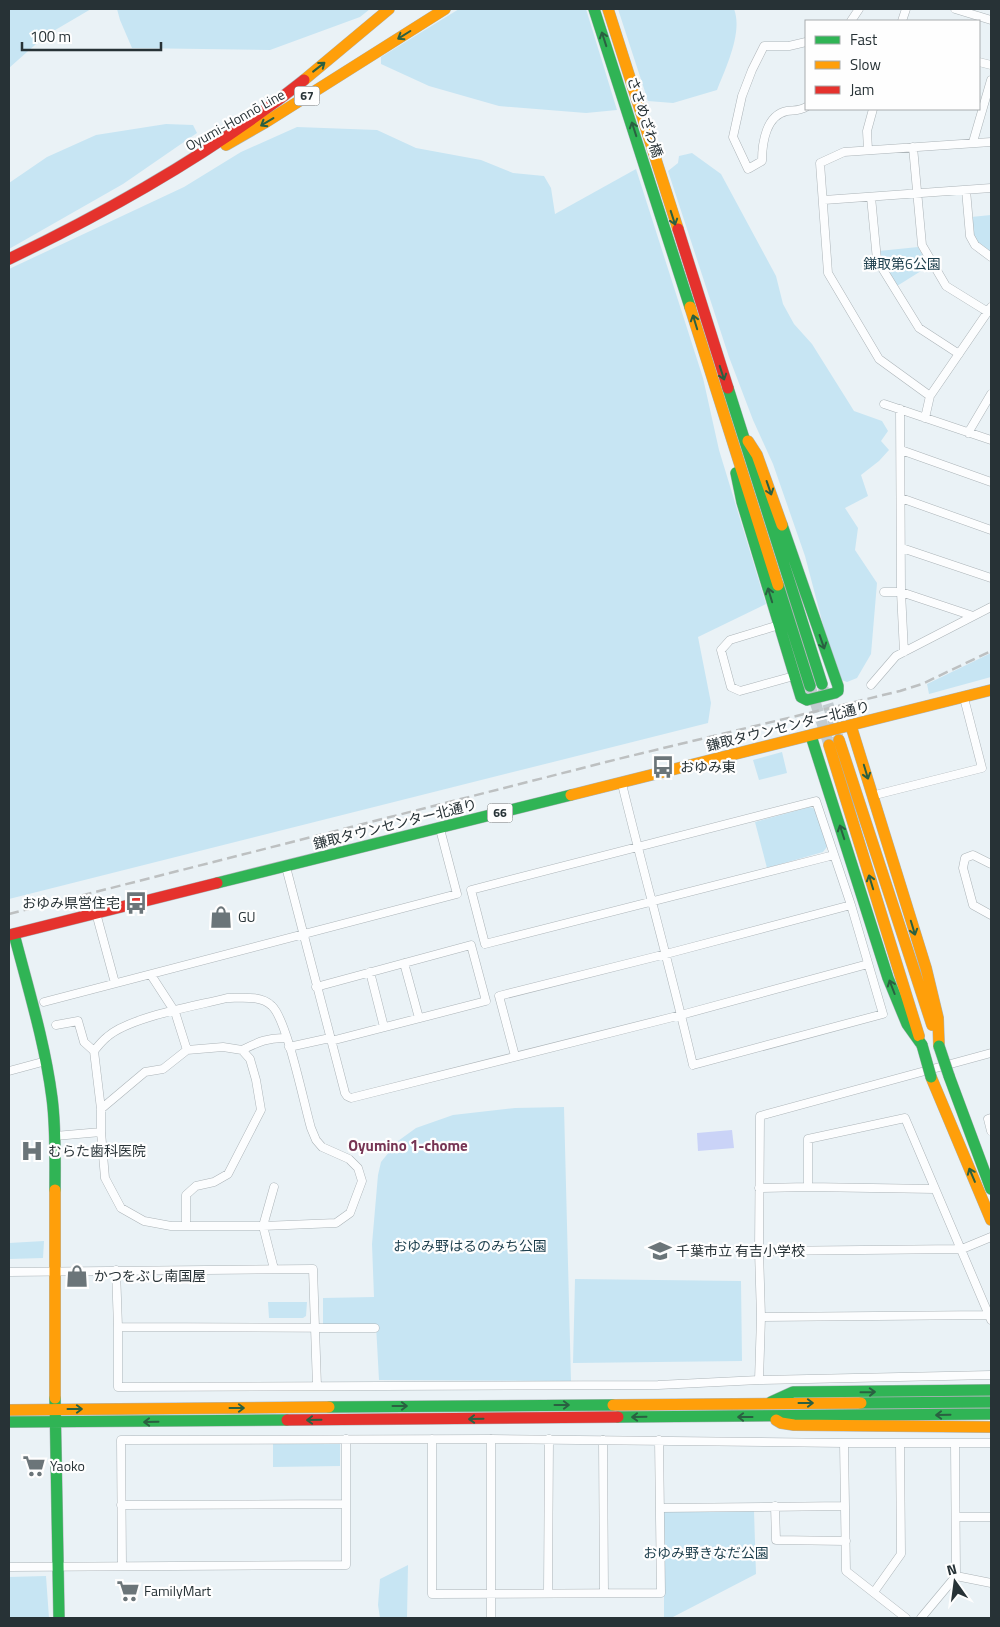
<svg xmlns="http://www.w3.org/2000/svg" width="1000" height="1627" font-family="'Titillium Web','Noto Sans JP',sans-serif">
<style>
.green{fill:#c7e5f3}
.water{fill:#cad3f7}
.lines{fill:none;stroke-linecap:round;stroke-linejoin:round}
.secondary-tunnel{stroke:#c3ccd0;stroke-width:11;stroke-dasharray:11 5.5;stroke-linecap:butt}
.street-casing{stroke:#acb4b8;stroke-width:9}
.fast-casing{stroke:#acb4b8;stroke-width:12}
.slow-casing{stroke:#acb4b8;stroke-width:12}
.jam-casing{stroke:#acb4b8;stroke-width:12}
.street{stroke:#fcfdfe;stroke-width:8}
.fast{stroke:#30b455;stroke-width:11}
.slow{stroke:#ff9f0a;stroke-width:11}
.jam{stroke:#e5322d;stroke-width:11}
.rail{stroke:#bdc0c1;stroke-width:2.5;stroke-dasharray:10 5;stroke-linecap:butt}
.fast-bridge-casing{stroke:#acb4b8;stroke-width:12;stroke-linecap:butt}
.fast-bridge{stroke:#30b455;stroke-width:11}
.oneway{stroke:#2a6041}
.labels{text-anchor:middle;stroke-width:4.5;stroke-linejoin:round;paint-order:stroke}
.shield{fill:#fefefe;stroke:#686f72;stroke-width:1}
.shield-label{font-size:12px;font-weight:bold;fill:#273236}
.street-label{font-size:14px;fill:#273236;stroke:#fefefe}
.park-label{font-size:14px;fill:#1c3e4c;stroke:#fefefe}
.poi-label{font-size:14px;fill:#273236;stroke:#fefefe;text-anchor:start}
.neighbourhood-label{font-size:15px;font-weight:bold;fill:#763453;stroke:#fefefe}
</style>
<rect width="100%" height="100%" fill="#eaf2f6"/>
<path class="green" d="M 9,9 L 91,9 L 45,36 L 9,68 Z
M 117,9 L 370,9 L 360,17 L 270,50 L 132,48 L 120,20 Z
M 459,9 L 586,9 L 617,110 L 586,113 L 499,106 L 429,86 L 381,64 L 381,57 Z
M 618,9 L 734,9 C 743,32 726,67 717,90 L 673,103 L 648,101 Z
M 166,124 L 193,125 L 197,133 L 123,184 L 9,249 L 9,183 L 47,157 L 96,135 Z
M 297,127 L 377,130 L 416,148 L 481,160 L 513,173 L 544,176 L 551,188 L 555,214 L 636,169 L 703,378 L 719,450 L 766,604 L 698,637 L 711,703 L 708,723 L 9,899 L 9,269 L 184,187 L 241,152 Z
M 692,153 L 721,174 L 776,276 L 783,304 L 794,324 L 812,344 L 854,411 L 882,421 L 888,431 L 881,441 L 889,450 L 879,461 L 861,475 L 868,496 L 845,508 L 858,528 L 855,550 L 877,583 L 871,654 L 857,678 L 847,682 L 839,679 L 826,636 L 805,556 L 773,464 L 753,420 L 729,357 L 668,171 L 678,163 L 679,156 Z
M 991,215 L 991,254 C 973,240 973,239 971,217 Z
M 918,247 L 929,266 L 897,286 L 880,259 L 879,251 Z
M 991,653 L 991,677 L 929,694 L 927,684 Z
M 782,752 L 787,773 L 759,780 L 753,760 Z
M 810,807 L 815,809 L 827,847 L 823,852 L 767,868 L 755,822 Z
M 564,1107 L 571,1381 L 379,1380 L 376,1325 L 323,1324 L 323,1298 L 374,1297 L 372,1244 L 378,1175 L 381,1162 L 398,1141 L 416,1128 L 453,1115 L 515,1108 Z
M 44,1241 L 43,1258 L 9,1259 L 9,1243 Z
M 575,1279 L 741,1281 L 742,1361 L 573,1363 Z
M 268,1302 L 307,1302 L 306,1316 L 303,1318 L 269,1318 Z
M 340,1440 L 340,1466 L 273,1467 L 273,1441 Z
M 664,1511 L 754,1511 L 756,1574 L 671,1618 L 664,1618 Z
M 408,1565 L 407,1618 L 380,1618 L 378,1605 L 380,1579 Z
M 46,1576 L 49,1618 L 9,1618 L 9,1577 Z"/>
<path class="water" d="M 732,1130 L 734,1148 L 698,1151 L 697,1133 Z"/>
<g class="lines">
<path class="secondary-tunnel" d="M 810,686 L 829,745
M 823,688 L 838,737"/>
<defs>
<path id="street" d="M 955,9 L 991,20
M 851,21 L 859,9
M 902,21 L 906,9
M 806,42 L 789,46 L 764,46 L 752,70 L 742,96 L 733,137 L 748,169 L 762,161 C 762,143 766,115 787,111 C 794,110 800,111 806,107
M 979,62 L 991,65
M 973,142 L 991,80
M 913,147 L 922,245 L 946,286 L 988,312
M 868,150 L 867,131 L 873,109
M 966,190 L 970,236 L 975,245 L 991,257
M 871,197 L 877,260 L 919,328 L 959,354
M 824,200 L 991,188
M 930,396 L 879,359 L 828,273 L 820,163 L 844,152 L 991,142
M 884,404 L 991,440
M 900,409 L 901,592 L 904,652
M 925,418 L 930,396 L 991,307
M 968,433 L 991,394
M 901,450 L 991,482
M 901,498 L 991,530
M 902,548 L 991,578
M 884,592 L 901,592 L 973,616
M 779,625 L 730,640 L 721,650 L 731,687 L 740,691 L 794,676
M 871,685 L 896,656 L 991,607
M 622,784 C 645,878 671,971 693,1065 L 883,1014 L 851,905 L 816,801 L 471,890 L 485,944 L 834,855
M 879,794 L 982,768 L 964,698
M 991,864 L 973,855 L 965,858 L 963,868 L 973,905 L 991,915
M 286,867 L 345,1093 L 347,1096 L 351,1098 L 681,1015 L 868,964
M 96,913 L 115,983
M 404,963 L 419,1018
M 370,972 L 384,1027
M 151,975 L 175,1012 L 187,1050
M 316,987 L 471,945 L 486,1001 L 331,1041
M 227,998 C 241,998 261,995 272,1006 C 287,1020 304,1104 311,1128 L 316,1140 L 322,1147 L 349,1159 L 358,1168 L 362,1181 L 350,1213 L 336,1223 L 263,1226 L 171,1226 L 144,1221 L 121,1208 L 105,1178 L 101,1132 L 101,1109 L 94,1051 C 98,1046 102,1041 107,1037 C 129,1017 196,1006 227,998 Z
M 44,1002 L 457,894 L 440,829
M 56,1025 L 78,1021 L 84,1042 L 94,1051
M 289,1047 L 330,1038
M 242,1050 C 258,1042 269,1037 287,1038
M 515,1056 L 499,996 L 666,954 L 851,905
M 9,1071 L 46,1061
M 101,1109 L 145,1072 L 163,1069 L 187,1050 L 223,1047 L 242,1050 L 250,1059 L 256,1080 L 261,1110 L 228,1174 L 214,1182 L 196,1186 L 186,1195 L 186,1225
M 991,1118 L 988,1119 L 991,1131
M 55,1136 L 101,1132
M 274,1187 L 263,1226 L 274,1269
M 808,1187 L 808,1139 L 905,1118 L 991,1320
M 759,1188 L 808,1187 L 935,1189
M 759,1251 L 962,1249 L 991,1237
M 116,1270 L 118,1327
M 9,1272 L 313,1269 L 317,1386
M 761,1317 L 989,1315
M 375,1328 L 118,1327 L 118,1387 L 658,1385 L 759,1380 L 761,1317 L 759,1251 L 760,1116 L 991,1053
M 759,1380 L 991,1375
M 432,1439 L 432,1594 L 661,1593 L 659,1440
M 603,1440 L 604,1593
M 844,1443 L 846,1571 L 906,1618
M 121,1505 L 346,1504
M 775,1506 L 776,1540 L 846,1541
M 660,1508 L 845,1506
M 956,1517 L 991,1517
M 122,1566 L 121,1440 L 491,1439 L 844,1443 L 991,1443
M 9,1567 L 346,1565 L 346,1439
M 956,1576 L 991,1583
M 874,1592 L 901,1554 L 900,1443
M 548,1593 L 549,1439
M 491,1618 L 491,1439
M 921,1618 L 956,1576 L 955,1443"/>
<path id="fast" d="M 594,9 L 690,307
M 728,388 L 822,684
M 736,473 L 742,502 L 801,697 L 807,700 L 835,693 L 838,691 L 838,686 L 782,525
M 778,585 L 810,686
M 811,736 L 888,978 L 907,1024 L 922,1045
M 217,883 L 571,795
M 14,934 C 28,988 45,1043 52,1098 C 56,1128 55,1159 55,1190
M 949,1076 L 991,1189
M 55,1398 L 59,1618
M 771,1402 L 793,1392 L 991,1390
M 861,1403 L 991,1402
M 329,1407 L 613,1405
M 618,1417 L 991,1414
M 9,1422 L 287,1420"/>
<path id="slow" d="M 608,9 L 678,229
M 304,80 L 389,9
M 226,145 L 266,122 L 445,9
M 690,307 L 778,585
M 748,441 L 757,455 L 782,525
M 851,726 L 926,968 L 938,1018 L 939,1046
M 839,740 L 932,1025
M 829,745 L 919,1036
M 571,795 L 991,690
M 931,1077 L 991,1220
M 55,1190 L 55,1398
M 613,1405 L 861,1403
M 9,1410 L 329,1407
M 776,1420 L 781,1423 L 794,1425 L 991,1427"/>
<path id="jam" d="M 678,229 L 728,388
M 9,259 C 113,209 214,152 304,80
M 9,935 L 217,883
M 287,1420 L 618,1417"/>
</defs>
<use href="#street" class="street-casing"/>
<use href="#fast" class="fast-casing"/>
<use href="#slow" class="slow-casing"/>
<use href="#jam" class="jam-casing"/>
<use href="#street" class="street"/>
<use href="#fast" class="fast"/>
<use href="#slow" class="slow"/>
<use href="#jam" class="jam"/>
<path class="rail" d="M 9,914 L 618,759 L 900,691 L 922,684 L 991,651"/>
<defs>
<path id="fast-bridge" d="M 922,1045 L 931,1077
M 939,1046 L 949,1076"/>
</defs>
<use href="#fast-bridge" class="fast-bridge-casing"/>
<use href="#fast-bridge" class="fast-bridge"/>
</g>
<defs><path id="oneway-shaft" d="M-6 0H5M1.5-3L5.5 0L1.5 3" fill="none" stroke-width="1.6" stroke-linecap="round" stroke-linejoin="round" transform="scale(1.25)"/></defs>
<g class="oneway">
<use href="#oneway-shaft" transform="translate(404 35) rotate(148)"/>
<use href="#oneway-shaft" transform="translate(604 39) rotate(-108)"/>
<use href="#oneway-shaft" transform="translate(319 67) rotate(-38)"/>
<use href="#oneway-shaft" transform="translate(267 122) rotate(149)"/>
<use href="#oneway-shaft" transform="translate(634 129) rotate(-108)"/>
<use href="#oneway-shaft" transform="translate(673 218) rotate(72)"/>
<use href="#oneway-shaft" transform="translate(695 322) rotate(-107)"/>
<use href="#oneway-shaft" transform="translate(722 373) rotate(72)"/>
<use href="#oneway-shaft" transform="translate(769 488) rotate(71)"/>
<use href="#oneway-shaft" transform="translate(770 595) rotate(-107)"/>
<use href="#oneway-shaft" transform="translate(822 642) rotate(71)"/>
<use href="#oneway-shaft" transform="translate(866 772) rotate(73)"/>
<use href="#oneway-shaft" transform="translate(842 832) rotate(-108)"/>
<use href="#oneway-shaft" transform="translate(871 882) rotate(-107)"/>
<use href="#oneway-shaft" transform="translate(913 928) rotate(73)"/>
<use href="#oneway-shaft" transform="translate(892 987) rotate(-111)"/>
<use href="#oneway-shaft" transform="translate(972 1175) rotate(-113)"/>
<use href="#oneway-shaft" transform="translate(868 1392) rotate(-1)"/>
<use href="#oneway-shaft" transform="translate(806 1403)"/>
<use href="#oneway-shaft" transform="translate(562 1405)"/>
<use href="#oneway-shaft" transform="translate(400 1406)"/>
<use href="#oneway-shaft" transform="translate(237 1408)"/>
<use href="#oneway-shaft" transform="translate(75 1409)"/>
<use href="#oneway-shaft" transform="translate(943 1415) rotate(179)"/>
<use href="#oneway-shaft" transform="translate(639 1417) rotate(179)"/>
<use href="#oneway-shaft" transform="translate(745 1417) rotate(-180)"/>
<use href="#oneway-shaft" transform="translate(476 1419) rotate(179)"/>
<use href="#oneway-shaft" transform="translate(314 1420) rotate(179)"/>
<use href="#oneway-shaft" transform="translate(151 1422) rotate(179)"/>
</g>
<defs>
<symbol id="bus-bare" viewBox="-9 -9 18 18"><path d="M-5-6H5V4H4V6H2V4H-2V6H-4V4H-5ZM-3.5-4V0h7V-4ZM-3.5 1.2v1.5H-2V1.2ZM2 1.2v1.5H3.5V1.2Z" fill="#6b7579" stroke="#fefefe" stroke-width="2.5" paint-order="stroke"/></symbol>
<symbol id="shop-bare" viewBox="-9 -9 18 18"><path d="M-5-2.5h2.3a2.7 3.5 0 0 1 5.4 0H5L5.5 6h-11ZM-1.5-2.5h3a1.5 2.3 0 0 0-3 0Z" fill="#6b7579" stroke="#fefefe" stroke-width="2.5" paint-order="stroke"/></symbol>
<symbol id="hospital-bare" viewBox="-9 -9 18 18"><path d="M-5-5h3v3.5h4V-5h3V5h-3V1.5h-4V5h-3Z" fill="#6b7579" stroke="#fefefe" stroke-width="2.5" paint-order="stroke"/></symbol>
<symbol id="school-bare" viewBox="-9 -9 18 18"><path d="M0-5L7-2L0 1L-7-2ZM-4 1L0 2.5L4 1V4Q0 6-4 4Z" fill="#6b7579" stroke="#fefefe" stroke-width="2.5" paint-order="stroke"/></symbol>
<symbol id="supermarket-bare" viewBox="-9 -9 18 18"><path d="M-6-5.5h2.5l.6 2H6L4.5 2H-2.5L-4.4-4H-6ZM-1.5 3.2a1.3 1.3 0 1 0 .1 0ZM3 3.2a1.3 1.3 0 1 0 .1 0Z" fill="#6b7579" stroke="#fefefe" stroke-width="2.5" paint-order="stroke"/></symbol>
</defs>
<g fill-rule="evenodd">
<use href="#bus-bare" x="647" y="751" width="32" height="32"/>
<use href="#bus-bare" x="120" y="887" width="32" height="32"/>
<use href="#shop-bare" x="205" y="901" width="32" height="32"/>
<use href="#hospital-bare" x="16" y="1135" width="32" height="32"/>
<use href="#school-bare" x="644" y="1235" width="32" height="32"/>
<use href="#shop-bare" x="61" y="1260" width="32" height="32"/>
<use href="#supermarket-bare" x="18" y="1450" width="32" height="32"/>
<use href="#supermarket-bare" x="112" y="1575" width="32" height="32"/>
</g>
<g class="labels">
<g class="shield">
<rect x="294.5" y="86.5" width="25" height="19" rx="4"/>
<rect x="487.5" y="803.5" width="25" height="19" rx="4"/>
</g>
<g class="shield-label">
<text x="307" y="100">67</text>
<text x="500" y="817">66</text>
</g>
<g class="street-label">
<text transform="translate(645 117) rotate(72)" y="5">ささめざわ橋</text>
<text transform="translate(235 120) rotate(-29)" y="5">Oyumi-Honnō Line</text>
<text transform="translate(788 726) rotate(-14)" y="5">鎌取タウンセンター北通り</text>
<text transform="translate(395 824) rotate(-14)" y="5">鎌取タウンセンター北通り</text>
</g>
<g class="park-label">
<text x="902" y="269">鎌取第6公園</text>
<text x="470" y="1251">おゆみ野はるのみち公園</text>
<text x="706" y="1558">おゆみ野きなだ公園</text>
</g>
<g class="poi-label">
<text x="680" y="772">おゆみ東</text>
<text x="120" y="908" text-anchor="end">おゆみ県営住宅</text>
<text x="238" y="922">GU</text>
<text x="48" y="1156">むらた歯科医院</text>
<text x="676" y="1256">千葉市立 有吉小学校</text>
<text x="94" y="1281">かつをぶし南国屋</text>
<text x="50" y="1471">Yaoko</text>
<text x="144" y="1596">FamilyMart</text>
</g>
<g class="neighbourhood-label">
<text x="408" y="1151">Oyumino 1-chome</text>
</g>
</g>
<rect width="1000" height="1627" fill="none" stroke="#273236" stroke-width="20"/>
<rect x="805" y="20" width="175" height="90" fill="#fefefe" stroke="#a8acae"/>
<rect x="815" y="36" width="25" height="8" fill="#30b455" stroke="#a8acae"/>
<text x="850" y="45" font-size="15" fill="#273236">Fast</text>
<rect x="815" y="61" width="25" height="8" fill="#ff9f0a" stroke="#a8acae"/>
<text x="850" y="70" font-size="15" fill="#273236">Slow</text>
<rect x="815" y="86" width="25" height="8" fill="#e5322d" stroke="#a8acae"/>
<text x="850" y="95" font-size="15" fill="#273236">Jam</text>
<g transform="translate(955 1582) rotate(346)" stroke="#fefefe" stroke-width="4" paint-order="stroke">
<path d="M0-4L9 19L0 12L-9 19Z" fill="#273236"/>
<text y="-8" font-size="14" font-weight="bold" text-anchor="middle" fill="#273236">N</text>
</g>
<path d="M22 42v8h139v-8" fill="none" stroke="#273236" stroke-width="2.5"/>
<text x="30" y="42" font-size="15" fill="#273236" stroke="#fefefe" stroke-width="4" paint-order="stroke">100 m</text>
</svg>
